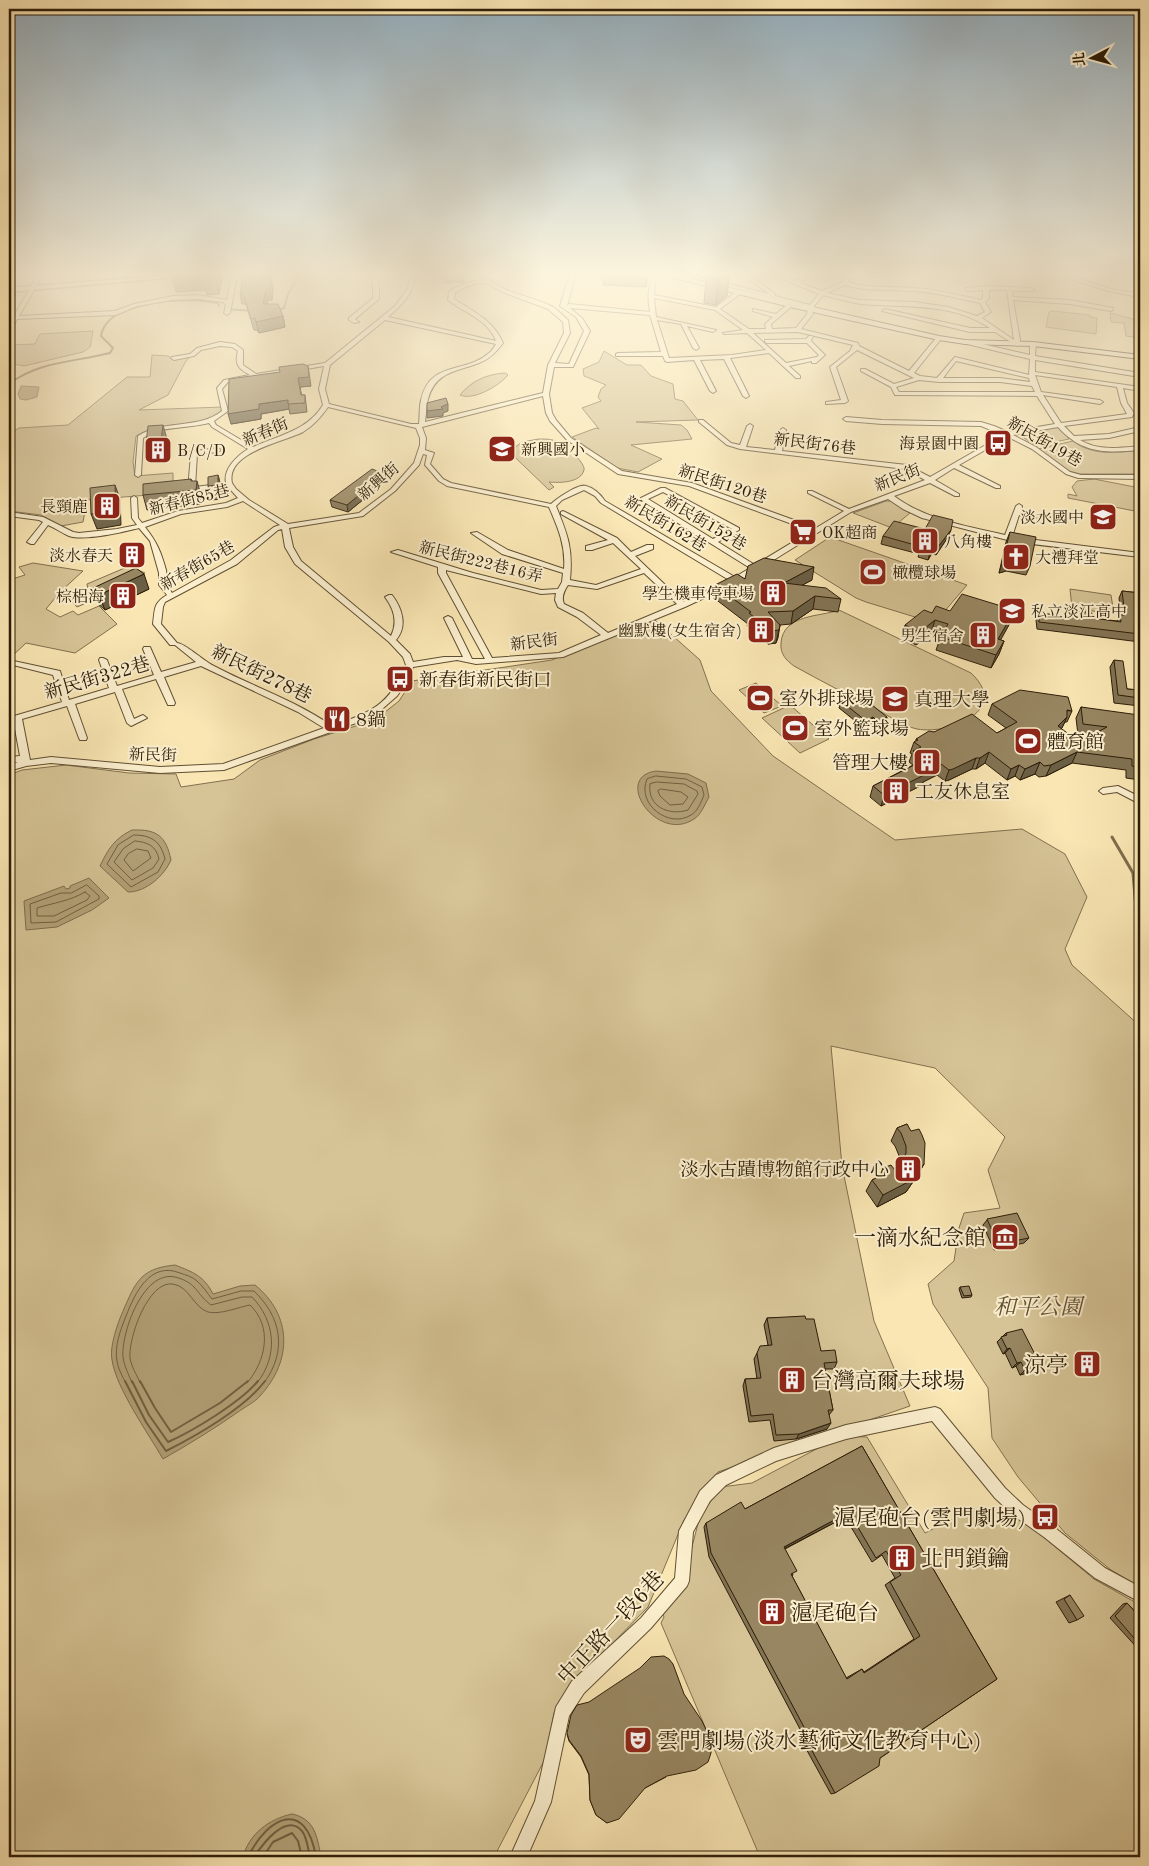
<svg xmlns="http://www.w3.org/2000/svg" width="1149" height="1866" font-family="'Old Standard TT','Noto Serif TC',serif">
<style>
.green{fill:#d6c496;stroke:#82704f}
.water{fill:#b4a279;stroke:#7e6d4c}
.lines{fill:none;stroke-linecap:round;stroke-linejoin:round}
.shore-far1{stroke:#706040;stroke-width:1}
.shore{stroke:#706040;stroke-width:2}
.stream-far1{stroke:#7e6d4c;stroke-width:2}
.stream{stroke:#7e6d4c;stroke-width:3}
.minor-casing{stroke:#604f33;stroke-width:2}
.tertiary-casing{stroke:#604f33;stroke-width:3}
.secondary-casing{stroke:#2d1d08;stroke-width:2}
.minor{fill:#fbefce;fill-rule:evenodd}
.tertiary{fill:#fbefce;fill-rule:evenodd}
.secondary{fill:#fbefce;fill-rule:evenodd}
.wall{fill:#827353;stroke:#2d1d08;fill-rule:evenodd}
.shaded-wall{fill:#6a5e44;stroke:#2d1d08}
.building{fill:#978661;stroke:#2d1d08;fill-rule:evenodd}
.labels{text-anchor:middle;stroke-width:4;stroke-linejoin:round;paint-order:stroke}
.far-street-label{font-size:16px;fill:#2d1d08;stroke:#fbefce}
.far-poi-label{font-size:16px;fill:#2d1d08;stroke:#fbefce;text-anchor:end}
.street-label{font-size:19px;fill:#2d1d08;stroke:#fbefce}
.poi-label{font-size:19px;fill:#2d1d08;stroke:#fbefce;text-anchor:start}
.near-poi-label{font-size:22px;fill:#2d1d08;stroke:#fbefce;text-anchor:start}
.near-park-label{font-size:22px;font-style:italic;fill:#604f33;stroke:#fbefce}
.near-street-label{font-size:22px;fill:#2d1d08;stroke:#fbefce}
</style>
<rect width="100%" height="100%" fill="#f9e6b3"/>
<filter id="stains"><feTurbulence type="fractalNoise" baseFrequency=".004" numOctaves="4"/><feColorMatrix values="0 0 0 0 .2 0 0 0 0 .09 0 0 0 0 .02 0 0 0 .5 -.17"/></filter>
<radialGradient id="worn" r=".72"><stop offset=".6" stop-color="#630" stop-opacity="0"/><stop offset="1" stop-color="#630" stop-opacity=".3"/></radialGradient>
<path class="green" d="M 1052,311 L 1090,315 L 1090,317 L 1097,318 L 1096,334 L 1046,327 L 1049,312 Z
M 1110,313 L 1137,320 L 1140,326 L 1140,338 L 1126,336 L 1124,323 L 1111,322 Z
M 93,331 L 90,347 L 83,352 L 24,366 L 9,363 L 13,357 L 9,353 L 9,345 L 35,344 L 40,334 Z
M 604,351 L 627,365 L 641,365 L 651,376 L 673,384 L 675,399 L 683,401 L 698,420 L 636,422 L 681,425 L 687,430 L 692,439 L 631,445 L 662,459 L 638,472 L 617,468 L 572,437 L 596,428 L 599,429 L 582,408 L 601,401 L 598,397 L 601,389 L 606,385 L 584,376 L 583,369 L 599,362 Z
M 152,355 L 168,356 L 173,359 L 191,356 L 186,361 L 168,395 L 139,410 L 223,407 C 218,425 166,425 150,430 C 145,431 140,434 136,436 L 133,462 L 135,476 L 173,473 L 173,493 L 87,500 L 83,522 L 61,526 L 41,515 L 9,511 L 9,434 L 19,428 L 68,425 L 127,377 L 150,377 Z
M 505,373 L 508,375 C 499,386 473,401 460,395 C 471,381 487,374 505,373 Z
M 1059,426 L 1069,439 L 1036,446 L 1024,438 L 1025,434 Z
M 539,439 C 546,439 552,439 558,442 C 564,444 586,463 584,470 C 581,483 559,483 549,482 L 554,487 L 549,490 L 500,443 L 507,441 L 514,448 L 522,442 Z
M 1073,441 C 1092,456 1117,453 1140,450 L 1140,474 L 1080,474 L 1069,471 L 1038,449 Z
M 1094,479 L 1140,488 L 1140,512 L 1068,498 L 1068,494 L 1077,496 L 1072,487 L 1077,481 Z
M 886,501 L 892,501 L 910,513 L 892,528 L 853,513 Z
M 830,537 L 967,585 L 938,619 L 928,621 L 866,602 L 856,598 L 795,560 Z
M 131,559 L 136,569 L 145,573 L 131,580 L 97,603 L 93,600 L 77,607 L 69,599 L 88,590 L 87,584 L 127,567 Z
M 33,563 L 83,571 L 60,592 L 46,609 L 60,617 L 73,611 L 78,615 L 99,606 L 117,624 L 75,653 L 26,643 L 9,659 L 9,580 L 25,575 L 19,567 Z
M 1070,589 L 1111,595 L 1114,614 L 1072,608 Z
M 839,610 L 971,673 C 1011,710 950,735 917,729 C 903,726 889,716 876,709 C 848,695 821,681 794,666 C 786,660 780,654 781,643 C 783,614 820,617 839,610 Z
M 655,620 L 700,660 L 711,691 L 773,756 L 895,840 L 1022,829 L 1065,854 L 1087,897 L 1065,949 L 1072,965 L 1140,1026 L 1140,1587 L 1111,1570 L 1065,1533 L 1018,1477 L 992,1438 L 988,1388 L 933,1304 L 928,1284 L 954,1261 L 959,1228 L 964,1213 L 1000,1208 L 988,1170 L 1005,1137 L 935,1068 L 831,1046 L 842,1166 L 874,1321 L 910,1406 L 718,1472 L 684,1520 L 648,1607 L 567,1690 L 554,1713 L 545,1759 L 494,1857 L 9,1857 L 9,939 L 14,920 L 9,889 L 9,775 L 22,770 L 66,765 L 129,773 L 176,774 L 181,787 L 234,779 L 260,760 L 314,739 L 375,720 L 399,701 L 412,681 L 552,660 L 609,636 Z
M 756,683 L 782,706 L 764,713 L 739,690 Z
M 790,705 L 829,739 L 800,753 L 762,718 Z
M 841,1436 L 867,1437 L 925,1533 L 974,1508 L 984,1525 L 1018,1516 L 1094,1579 L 1140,1605 L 1140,1857 L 760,1857 L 661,1623 L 664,1617 L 662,1612 L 688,1562 L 700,1516 L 721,1487 L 752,1483 Z"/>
<path class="water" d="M 21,386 L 39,387 L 37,397 L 26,400 L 20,399 L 18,394 Z
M 656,771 L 688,774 L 706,783 L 709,797 C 705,804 701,815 694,819 C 657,844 612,777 656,771 Z
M 132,830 C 157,829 166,836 171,860 C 164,876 146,892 128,892 L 100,866 C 108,849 115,838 132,830 Z
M 89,878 L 109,898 L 92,910 L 57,927 L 26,930 L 24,901 L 64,886 L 66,889 L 70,888 L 70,886 Z
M 175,1265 C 193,1272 204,1276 213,1294 L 240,1286 L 255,1285 C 292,1315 293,1360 260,1396 C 255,1402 245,1407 238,1412 C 214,1429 189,1444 163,1459 C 148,1433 116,1388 112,1360 C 109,1344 120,1317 127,1302 C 138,1276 147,1268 175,1265 Z
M 292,1814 C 315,1819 317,1836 321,1857 L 243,1857 C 249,1834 269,1819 292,1814 Z"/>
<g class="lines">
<path class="shore-far1" d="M 656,776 L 686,779 L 702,787 L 704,795 C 701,802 698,811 691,815 C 669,829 636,804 647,779 Z
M 657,782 L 684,784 L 697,791 L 698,794 L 688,810 C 669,816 647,807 650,784 Z
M 661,789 L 681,792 L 688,797 L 683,804 L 670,805 L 660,796 L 658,791 Z
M 134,835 C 152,835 161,842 165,859 L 158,872 L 131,887 L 107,864 L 118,845 Z
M 135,841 C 148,842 156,846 159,859 L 153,868 L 132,880 L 114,862 L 123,849 Z
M 137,849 L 148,851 L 151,858 L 133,871 L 124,860 L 128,854 Z
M 87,885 L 99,896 L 99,899 L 56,922 L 31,923 L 30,904 L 61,893 L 71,893 Z
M 85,892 L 90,896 L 87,900 L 54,916 L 37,916 L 37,908 C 53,903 70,901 85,892 Z
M 126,1383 C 122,1376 118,1368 117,1361 C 114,1346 121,1329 126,1316 C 135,1293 150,1261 180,1273 C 186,1275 193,1277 197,1281 C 203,1286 207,1293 212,1299 L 241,1291 L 254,1291 C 281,1317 288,1350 264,1383
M 132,1383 C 129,1375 124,1366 123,1357 C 121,1333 143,1270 175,1277 C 198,1283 195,1293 211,1305 L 242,1297 L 252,1297 C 275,1321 279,1355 257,1383
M 140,1383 C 137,1375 131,1366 130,1358 C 128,1339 148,1280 173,1284 C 190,1287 193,1307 208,1312 C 220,1315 239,1307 250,1305 C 273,1327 266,1361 247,1383"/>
<path class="shore" d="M 125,1381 L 146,1422 L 166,1451 C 196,1436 245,1408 265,1381
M 132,1381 L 149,1415 L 168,1442 C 193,1431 241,1402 258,1381
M 140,1381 L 155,1408 L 171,1432 L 220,1403 L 248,1381
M 248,1857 C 268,1816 306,1798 316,1857
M 254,1857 C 262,1845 286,1812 302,1831 C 307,1837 308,1849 310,1857
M 263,1857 L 273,1842 L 292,1833 L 298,1841 L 302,1857"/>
<path class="stream-far1" d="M 168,301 L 195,300 L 218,303 L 219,306
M 228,309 L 252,311
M 278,310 L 284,308 L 288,294 L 299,276
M 9,384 C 39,361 75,362 110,353 L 113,348 L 101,336 C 105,314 130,308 149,304
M 9,409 L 9,411"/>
<path class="stream" d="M 1112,837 L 1133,873 L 1140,954"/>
<defs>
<path id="minor" d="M 37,276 L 42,276 L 19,316 L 115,311 L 134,304 L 173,296 L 198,295 L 227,300 L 231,276 L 237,276 L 230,313 L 227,315 L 224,313 L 226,305 L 223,302 L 198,299 L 173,300 L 137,306 L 116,315 L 17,319 L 11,330 L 9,331 L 9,325 L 12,320 L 9,320 L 9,316 L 14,316 Z
M 371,276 L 376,276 L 379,283 L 379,299 L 355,319 L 359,322 L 354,323 L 349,320 L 349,318 L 373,298 L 373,283 Z
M 410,276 L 416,276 C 413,294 401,306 388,317 L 496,341 C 488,319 464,313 448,300 L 449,292 C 459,284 471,281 483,280 L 480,276 L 485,276 C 504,295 531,295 553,307 C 558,310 563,316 568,320 L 570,333 L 555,363 L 569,364 L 584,331 L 576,317 L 560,306 L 569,276 L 575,276 L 567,306 L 569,304 L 650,312 C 648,299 647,288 654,276 L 659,276 L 655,283 L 654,295 L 716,307 L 736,292 L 740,292 L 740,294 L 720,309 L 749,329 L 766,329 L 765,324 L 773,317 L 753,311 L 753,309 L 776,314 L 788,304 L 792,304 L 792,306 L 771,324 L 772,329 L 796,328 L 807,314 L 808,307 L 687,276 L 696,276 L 769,294 L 753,282 L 739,276 C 754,276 763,285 775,294 L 775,296 L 810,305 L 819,294 L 775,276 L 782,276 L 795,281 L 805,276 L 811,276 L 800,283 L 822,291 L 843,282 L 843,276 L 884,276 L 848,279 L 848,282 C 869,289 891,286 913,288 C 936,289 958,295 981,300 L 983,298 L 983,290 L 968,291 L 966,290 L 966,288 L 986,286 L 1032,288 L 1035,290 L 1034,291 L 1012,291 L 1013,297 L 1070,300 L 1113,308 L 1113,310 L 1111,311 L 1070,304 L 1013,300 L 1020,340 L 1020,344 L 1017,346 L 995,332 L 970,332 L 882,311 L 885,309 L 970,328 L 990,328 C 951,302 906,308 861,304 C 849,302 836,298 823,295 L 814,306 L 815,308 L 812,309 L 813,314 L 801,329 L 858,343 L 859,346 L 909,371 L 937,337 L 941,337 L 941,339 L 914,373 L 920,376 L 937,378 L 955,357 L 1029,375 L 1030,359 L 963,343 L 963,341 L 965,340 L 1030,355 L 1030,344 L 1033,342 L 1036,344 L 1035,356 L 1140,373 L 1140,377 L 1035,360 L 1035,372 L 1140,387 L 1140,391 L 1123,388 L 1127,403 L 1134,413 L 1132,417 L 1064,426 L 1074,436 L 1109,434 L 1140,427 L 1140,431 L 1109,438 L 1080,440 C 1098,451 1119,448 1140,446 L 1140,450 C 1107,453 1082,454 1058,427 L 1013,435 L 1036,447 L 1070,472 L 1081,475 L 1140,475 L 1140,479 L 1078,478 L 1066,474 L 1032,449 L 1008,437 L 959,465 L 1000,486 L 1000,488 L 996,488 L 954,468 L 935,480 L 959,494 L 959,496 L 955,496 L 930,483 L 894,496 C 926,520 967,526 1005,535 L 1016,506 L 1019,504 L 1022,506 L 1021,512 L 1047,515 L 1050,517 L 1047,519 L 1019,515 L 1012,537 L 1140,553 L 1140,557 L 1015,542 L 922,518 L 903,509 L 888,499 L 851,512 L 738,582 L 685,607 L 563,657 L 476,664 L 457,660 L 413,667 L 407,682 L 397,696 L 373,717 L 224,770 L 160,773 L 51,763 L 26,766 L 9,771 L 9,765 L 18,762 L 9,763 L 9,757 L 20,756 L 13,718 L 14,716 L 62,702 L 53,675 L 9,664 L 9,660 L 60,671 L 69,700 L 109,688 L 99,660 L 100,658 L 103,658 L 107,660 L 117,686 L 154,675 L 143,649 L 144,647 L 150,647 L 161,672 L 196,662 L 175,645 L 170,645 L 153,624 C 155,610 153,603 167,595 L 159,585 L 159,573 L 150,541 L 139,528 C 123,532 85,541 69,536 C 62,533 55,528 48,525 L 34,544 L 31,544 L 27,542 L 43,522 L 39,520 L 9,516 L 9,512 L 43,517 L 73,532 L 79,533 L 117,529 L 137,525 L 132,518 L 131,498 L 134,496 L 137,498 L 138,518 L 142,523 L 178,511 L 226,503 L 238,498 L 228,487 L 191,491 L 188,489 L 191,455 L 181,455 L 181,453 L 218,448 L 221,450 L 218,452 L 197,454 L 195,487 L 226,483 C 223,469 237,456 248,449 L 212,427 L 209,423 C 187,429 163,425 143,438 L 141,475 L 138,477 L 135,475 L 138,436 C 164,419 198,430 222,411 L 217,388 L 224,380 L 250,375 C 239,369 234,365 238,351 L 232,347 L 220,346 L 201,350 L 194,356 L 174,360 L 171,358 L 172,357 L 190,354 L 197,348 L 220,342 L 235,344 L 243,350 L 243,365 L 256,374 L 325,363 L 395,306 L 408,288 ZM 486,283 L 502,292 L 548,309 L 563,322 L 564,333 L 548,365 L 543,393 L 425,422 C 426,415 426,406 428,399 C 436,371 456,372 479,363 C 490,359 496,352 503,343 C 494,321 473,311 454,299 L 455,293 C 464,286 475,283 486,283 ZM 845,285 C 867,292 888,289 911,291 C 934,292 957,298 980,303 L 985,312 L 977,316 L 948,307 L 915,302 L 860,300 L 827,293 ZM 989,290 L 1007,290 L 1014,340 L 982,318 L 991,312 L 985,302 L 989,298 ZM 654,298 L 715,310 L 743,330 L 723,333 L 724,334 L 747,333 L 766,350 L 732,355 L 669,358 L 657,320 L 681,324 L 693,348 L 696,350 L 699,348 L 687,326 L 713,332 L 716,330 L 656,317 ZM 570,308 L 650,315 L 661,352 L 618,353 L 616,354 L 616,356 L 663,356 L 665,361 L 667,362 L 694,360 L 710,391 L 713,393 L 716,391 L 700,360 L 724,359 L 743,396 L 746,398 L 749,396 L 730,358 L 769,353 L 796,378 L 800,378 L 800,376 L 789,366 L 812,361 L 812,363 L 816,363 L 825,355 L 811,341 L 813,336 L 809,336 L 806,339 L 765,340 L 765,342 L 767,343 L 807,343 L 819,355 L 817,357 L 786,363 L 753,333 L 798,332 L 853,345 L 850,351 L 830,367 L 841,400 L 826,402 L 826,404 L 845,403 L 848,401 L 836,367 L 857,350 L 914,378 L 894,384 L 865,369 L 861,369 L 861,371 L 891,387 L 895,395 L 1037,396 L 1055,424 L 1008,432 L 994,426 L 981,422 L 882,420 L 846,417 L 843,419 L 846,421 L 882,424 L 981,426 L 1003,435 L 930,477 L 907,465 L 782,451 L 786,430 L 783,428 L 780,430 L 775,450 L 746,447 L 753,426 L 750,424 L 747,426 L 740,445 L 731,443 L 703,420 L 699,420 L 699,422 L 727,445 L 740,449 L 905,469 L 925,480 L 849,509 L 812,491 L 808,491 L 808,493 L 844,511 L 816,528 L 692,483 L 622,471 L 571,438 L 556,420 L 552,413 L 549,394 L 554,367 L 573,367 L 590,331 L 582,318 ZM 385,320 L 496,344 C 494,347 492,351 489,353 C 466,374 430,360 421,400 C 419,408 420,416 419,424 L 411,424 L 329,404 L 325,389 L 330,365 ZM 956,361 L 1029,378 L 1030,382 L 1000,378 L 943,378 ZM 324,366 L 319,389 L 323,405 C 307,431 279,435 253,447 L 216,425 L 214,421 L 228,411 L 222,389 L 228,382 ZM 1035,375 L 1117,387 L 1121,403 L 1127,414 L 1061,423 L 1043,395 L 1100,404 L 1103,402 L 1100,400 L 1041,392 ZM 919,380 L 939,382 L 1000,382 L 1032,386 L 1035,392 L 899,392 L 896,387 ZM 543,396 L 546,413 L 550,421 L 567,440 L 618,474 L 689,486 L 811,531 L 755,565 L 718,542 L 739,530 L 739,528 L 665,488 L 661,488 L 641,498 L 641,500 L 750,568 L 735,577 L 605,501 C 601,495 594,488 586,486 C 579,483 556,499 551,504 L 451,483 L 443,479 L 430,464 L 434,453 L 425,450 L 426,438 L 422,427 ZM 328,407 L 416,428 L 420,438 L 420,445 L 414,463 L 391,489 L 359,513 L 288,524 L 249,500 L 236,489 L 232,483 C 225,452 284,442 303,432 C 313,426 321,417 328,407 ZM 423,454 L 427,455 L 425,465 L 439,481 L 447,486 L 549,507 C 558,528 566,546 564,569 L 508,550 L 477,532 L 471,533 L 502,554 L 563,573 L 562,582 L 558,589 L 541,590 L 473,573 L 398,550 L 391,552 L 438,567 L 438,573 L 485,659 L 472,659 L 452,618 L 448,616 L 444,618 L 463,657 L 444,657 L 413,662 L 410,654 L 396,640 C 408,626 402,608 392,595 L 389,595 L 385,597 C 394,609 398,622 391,636 L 301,561 L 293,547 L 289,528 L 363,516 L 395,491 L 419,465 ZM 584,490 L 595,496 L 601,503 L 729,580 L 683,602 L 635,556 L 653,549 L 653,545 L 647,545 L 631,552 L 617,538 L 563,511 L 561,512 L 561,514 L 608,540 L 586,546 L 586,550 L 592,550 L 613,543 L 641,569 L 596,585 L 570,580 C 573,548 568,536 556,506 L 562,500 ZM 663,492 L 732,529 L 713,539 L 648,499 ZM 243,501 L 280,525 L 274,527 L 231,560 L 172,593 C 165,583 168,580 166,570 C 161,552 157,542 145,527 L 181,514 L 227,507 ZM 282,529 L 285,547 L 295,564 L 389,642 L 403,657 L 406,665 C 389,706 371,712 332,726 C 295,700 251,686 212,665 C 203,660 184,643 177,643 L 161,624 L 163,607 L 165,602 L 237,564 L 278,530 ZM 446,570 L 541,594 L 556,593 L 555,600 L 558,607 L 577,617 L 601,635 L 559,653 L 492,658 L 446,573 ZM 644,573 L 677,604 L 608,633 L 583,613 L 564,604 C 561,597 564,591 568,585 L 597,589 ZM 201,666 L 298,712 L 324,728 L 223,764 L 160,767 L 51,757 L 30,760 L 22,719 L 67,706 L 79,738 L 80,740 L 86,740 L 87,738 L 75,704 L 115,692 L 127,723 L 131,726 L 147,718 L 143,715 L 134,719 L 122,689 L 156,679 L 168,705 L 174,705 L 175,703 L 164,677 Z
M 597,276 L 603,276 L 603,278 L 598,279 Z
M 1060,276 L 1068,276 L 1115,290 L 1140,293 L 1140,297 L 1112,292 Z
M 1130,276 L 1140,276 L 1140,278 Z
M 1118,786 L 1140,797 L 1140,804 L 1117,792 L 1103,794 L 1099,791 L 1103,788 Z
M 9,915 L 12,916 L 14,922 L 13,925 L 9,926 Z
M 935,1407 L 940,1409 L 1005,1488 L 1023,1505 L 1054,1527 L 1105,1568 L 1140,1587 L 1140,1602 L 1095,1578 L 1044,1537 L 1013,1515 L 995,1498 L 932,1421 L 846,1439 L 776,1461 L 726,1485 L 710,1501 L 693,1532 L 689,1581 L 687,1586 L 651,1628 L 584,1693 L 569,1716 L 551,1802 L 527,1857 L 510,1857 L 535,1801 L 556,1707 L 572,1681 L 641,1618 L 675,1578 L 679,1531 L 700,1491 L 716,1475 L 774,1448 L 846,1425 Z"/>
<path id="tertiary" d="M 159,276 L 188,276 L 9,292 L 9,288 Z"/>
<path id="secondary" d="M 666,276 L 679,276 L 939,336 L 965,340 L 1033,342 L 1140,355 L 1140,359 L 1033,346 L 965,344 L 939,340 L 790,307 Z"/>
</defs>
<use href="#minor" class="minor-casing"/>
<use href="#tertiary" class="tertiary-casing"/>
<use href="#secondary" class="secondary-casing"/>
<use href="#minor" class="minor"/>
<use href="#tertiary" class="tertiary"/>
<use href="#secondary" class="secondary"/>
</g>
<path class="wall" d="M 172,276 L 222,276 L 222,278 L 219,294 L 207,295 L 206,290 L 176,292 Z
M 444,276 L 465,276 L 464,282 L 444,283 Z
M 604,276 L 648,276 L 646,287 L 603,285 Z
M 708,276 L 729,276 L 727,296 L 716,305 L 704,303 L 706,277 Z
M 265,277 L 273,288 L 272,300 L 268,300 L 267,304 L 283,316 L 285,327 L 259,333 L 257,330 L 254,330 L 246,304 L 242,304 L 240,293 Z
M 280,372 L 311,386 L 300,387 L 301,395 L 305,395 L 307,412 L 290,414 L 289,409 L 261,414 L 261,419 L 231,424 Z
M 167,439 L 165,455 L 150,457 L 146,443 Z
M 385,474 L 386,481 L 348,512 L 332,507 L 330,500 Z
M 218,475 L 222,490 L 222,499 L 212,500 L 208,486 Z
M 191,479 L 201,495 L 200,504 L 147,510 L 143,495 Z
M 1010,532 L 1030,566 L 1026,575 L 1006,571 L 999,573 L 1006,542 Z
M 883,536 L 948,537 L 936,555 L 932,553 L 928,560 L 918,557 L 919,554 L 881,544 Z
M 745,579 L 812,580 L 802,585 L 841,599 L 838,612 L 813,609 L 791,624 L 780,625 L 778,638 L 776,643 L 768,644 L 747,626 L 748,624 L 714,598 L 715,585 Z
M 91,589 L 149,589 L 105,610 L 97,603 Z
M 1122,591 L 1140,593 L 1140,642 L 1037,629 L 1036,620 L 1039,613 L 1077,618 L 1080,611 L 1093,618 L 1117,621 L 1120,615 L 1121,615 L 1119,598 Z
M 1012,609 L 1010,623 L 1000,640 L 1004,641 L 999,654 L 991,668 L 936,650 L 941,636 L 931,633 L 916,645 L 902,638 L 905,625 L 932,613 Z
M 1114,660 L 1127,689 L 1140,690 L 1137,671 L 1140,663 L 1140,706 L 1114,703 L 1110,667 Z
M 841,701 L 887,717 L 885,724 L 876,729 L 871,725 L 864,728 L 839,708 Z
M 992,704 L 1072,711 L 1067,722 L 1065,722 L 1061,729 L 1079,742 L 1089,736 L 1078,735 L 1076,718 L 1081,707 L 1140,723 L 1140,780 L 1126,778 L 1126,770 L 1072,763 L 1046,776 L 1039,777 L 1035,774 L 1020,780 L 1015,776 L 1007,780 L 985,763 L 976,769 L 972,769 L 949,780 L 945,781 L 937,775 L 923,782 L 922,785 L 881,806 L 870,797 L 873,786 L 913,765 L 909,762 L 912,754 L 910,753 L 914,742 L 916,741 L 916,739 L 934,732 L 997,733 L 1006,728 L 988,715 Z
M 907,1124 L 924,1164 L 917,1176 L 906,1192 L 877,1207 L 866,1191 L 872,1180 L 880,1176 L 883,1168 L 895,1170 L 900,1164 L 900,1158 L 895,1146 L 891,1141 L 897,1128 Z
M 987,1220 L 1029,1238 L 1024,1243 L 994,1250 L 983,1225 Z
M 960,1287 L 972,1295 L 971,1297 L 962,1298 L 959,1289 Z
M 767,1318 L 806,1319 L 821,1351 L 837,1362 L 834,1369 L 825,1369 L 833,1410 L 829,1415 L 827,1429 L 796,1439 L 774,1441 L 770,1420 L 749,1422 L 743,1386 L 745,1379 L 757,1379 L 754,1359 L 757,1353 L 768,1345 L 764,1325 Z
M 1006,1333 L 1036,1370 L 1020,1375 L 1016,1366 L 1012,1368 L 1005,1353 L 1003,1354 L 997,1342 Z
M 1083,1357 L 1095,1368 L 1093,1370 L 1087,1371 L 1081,1365 L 1082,1359 Z
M 862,1446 L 997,1679 L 880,1758 L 835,1793 L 831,1794 L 799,1736 L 800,1729 L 709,1557 L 704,1527 L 706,1523 L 745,1509 ZM 845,1517 L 872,1562 L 882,1555 L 895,1578 L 885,1585 L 914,1639 L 864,1672 L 862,1669 L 846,1678 L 792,1576 L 793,1575 L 785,1549 Z
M 1070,1595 L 1077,1620 L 1069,1623 L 1056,1602 Z
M 1127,1603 L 1140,1617 L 1140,1651 L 1110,1618 L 1123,1604 Z
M 567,1734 L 666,1777 L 645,1788 L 607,1823 L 596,1815 L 590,1800 L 589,1775 L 581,1757 L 569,1741 Z"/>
<path class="shaded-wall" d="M 215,276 L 222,276 L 222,278 L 219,294 Z
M 647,276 L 648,276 L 646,287 L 646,279 Z
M 722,276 L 729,276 L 727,296 L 716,305 L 718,279 Z
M 271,277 L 273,288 L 272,300 L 269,289 Z
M 11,282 L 16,295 L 9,311 L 9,288 Z
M 266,289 L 268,300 L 265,315 L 263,304 Z
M 283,316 L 285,327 L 259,333 L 256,322 Z
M 308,366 L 311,386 L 300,387 L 303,404 L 298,378 Z
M 288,400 L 289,409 L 261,414 L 261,419 L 231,424 L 228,414 L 259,404 Z
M 448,404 L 448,411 L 443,413 L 443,416 L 427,418 L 427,411 Z
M 163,425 L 167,439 L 165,455 L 161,441 Z
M 385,474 L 386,481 L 348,512 L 347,505 Z
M 218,475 L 222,490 L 222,499 L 218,485 Z
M 197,481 L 201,495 L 200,504 L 196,490 Z
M 115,485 L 120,499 L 121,525 L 97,529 L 91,514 Z
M 951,530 L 948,537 L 936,555 L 938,547 Z
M 934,546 L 932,553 L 928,560 L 930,552 Z
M 1009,561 L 1006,571 L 999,573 L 1002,563 Z
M 814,567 L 812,580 L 782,596 L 784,583 Z
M 144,574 L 149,589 L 105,610 L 99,595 Z
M 815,596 L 813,609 L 791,624 L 793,611 Z
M 1015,610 L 1010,623 L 994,652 L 998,639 Z
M 935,620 L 931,633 L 916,645 L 920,632 Z
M 780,625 L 776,643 L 768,644 L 771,631 Z
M 1004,641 L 999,654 L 991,668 L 996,655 Z
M 873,717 L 871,725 L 864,728 L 866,721 Z
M 887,717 L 885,724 L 876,729 L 878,722 Z
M 1067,717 L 1062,728 L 1053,737 L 1058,726 Z
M 989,752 L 985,763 L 976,769 L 980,758 Z
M 1077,752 L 1072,763 L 1046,776 L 1051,765 Z
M 976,758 L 972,769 L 949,780 L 945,781 L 949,770 Z
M 1040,762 L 1035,774 L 1020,780 L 1025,769 Z
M 941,764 L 937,775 L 923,782 L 922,785 L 881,806 L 884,795 L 924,772 Z
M 1019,765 L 1015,776 L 1007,780 L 1011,769 Z
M 924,1164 L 917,1176 L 906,1192 L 877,1207 L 883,1195 Z
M 1010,1348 L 1005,1353 L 1003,1354 L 1007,1349 Z
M 1021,1362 L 1016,1366 L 1012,1368 L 1017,1363 Z
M 1041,1366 L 1036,1370 L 1020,1375 L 1025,1370 Z
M 831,1423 L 827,1429 L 796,1439 L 799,1434 Z
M 849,1512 L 845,1517 L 780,1551 L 784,1547 Z"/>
<path class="building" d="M 243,276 L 261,276 L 261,278 L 271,277 L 269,289 L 266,289 L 263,304 L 278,304 L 283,316 L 256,322 L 255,318 L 251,319 L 243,293 L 240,293 Z
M 604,276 L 647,276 L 646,279 Z
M 708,276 L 722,276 L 718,279 L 706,277 Z
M 303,364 L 308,366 L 309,377 L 298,378 L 301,395 L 305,395 L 305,403 L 288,404 L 288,400 L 259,404 L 259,409 L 228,414 L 229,379 L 280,372 L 279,367 Z
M 446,398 L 448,404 L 441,407 L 443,409 L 427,411 L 427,403 Z
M 163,425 L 161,441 L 146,443 L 148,426 Z
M 372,469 L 385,474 L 347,505 L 330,500 Z
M 218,475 L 218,485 L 208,486 L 208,477 Z
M 191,479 L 191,481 L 197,481 L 196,490 L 143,495 L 143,484 Z
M 115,485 L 116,511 L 91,514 L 90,488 Z
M 933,515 L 953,520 L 951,530 L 938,547 L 934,546 L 930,552 L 920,550 L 922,547 L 883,536 L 894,521 L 925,529 Z
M 1010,532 L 1036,537 L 1030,566 L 1009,561 L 1002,563 Z
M 764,558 L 814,567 L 784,583 L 826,588 L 841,599 L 815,596 L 793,611 L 768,612 L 780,625 L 779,630 L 771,631 L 749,613 L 751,612 L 715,585 L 737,574 L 745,579 L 748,566 Z
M 136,568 L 144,574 L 99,595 L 91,589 Z
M 1122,591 L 1140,593 L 1140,634 L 1039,622 L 1039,613 L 1081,618 L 1080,611 L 1092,613 L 1093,618 L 1121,622 L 1120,615 L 1125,615 Z
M 962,594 L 998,605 L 1004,606 L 1005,604 L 1013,607 L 1012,609 L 1015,610 L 998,639 L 1004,641 L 996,655 L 941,637 L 948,624 L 935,620 L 920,632 L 905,625 L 924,610 L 932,613 L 936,606 L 950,611 Z
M 1114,660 L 1123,661 L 1127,689 L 1140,690 L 1140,698 L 1118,695 Z
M 1020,690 L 1068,697 L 1072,711 L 1067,710 L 1067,717 L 1058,726 L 1079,742 L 1107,727 L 1083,724 L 1081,707 L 1139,715 L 1140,723 L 1140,768 L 1132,766 L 1132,759 L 1077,752 L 1051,765 L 1044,766 L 1040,762 L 1025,769 L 1019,765 L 1011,769 L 989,752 L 980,758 L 976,758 L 953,769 L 949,770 L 941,764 L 924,772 L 926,774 L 884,795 L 873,786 L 924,760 L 913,751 L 921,747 L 914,742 L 918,740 L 916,739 L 929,731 L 934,732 L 972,714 L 997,733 L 1017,722 L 992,704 Z
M 857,693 L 887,717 L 878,722 L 873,717 L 866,721 L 841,701 Z
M 907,1124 L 911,1131 L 919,1129 L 922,1135 L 925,1143 L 924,1164 L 912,1180 L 883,1195 L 872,1180 L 886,1173 L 883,1168 L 891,1165 L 895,1170 L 903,1161 L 906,1153 L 906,1146 L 901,1133 L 897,1128 Z
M 1017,1213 L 1029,1238 L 998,1244 L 987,1219 Z
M 969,1286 L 972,1295 L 964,1296 L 960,1287 Z
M 805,1316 L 806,1319 L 814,1319 L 821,1351 L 835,1350 L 837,1362 L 824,1363 L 833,1410 L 828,1410 L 831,1423 L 799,1434 L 776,1435 L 773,1414 L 751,1416 L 745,1379 L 761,1378 L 757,1353 L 760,1346 L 772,1345 L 767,1318 Z
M 1022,1329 L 1041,1366 L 1025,1370 L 1021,1362 L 1017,1363 L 1010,1348 L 1007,1349 L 1001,1337 L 1007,1335 L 1006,1333 Z
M 1083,1357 L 1090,1357 L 1095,1362 L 1095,1368 L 1088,1369 L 1083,1364 Z
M 862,1446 L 997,1679 L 880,1758 L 879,1766 L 835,1793 L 803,1734 L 804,1727 L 711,1553 L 706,1523 L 741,1502 L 745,1509 ZM 849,1512 L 876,1558 L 886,1551 L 901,1575 L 890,1582 L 920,1636 L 864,1673 L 862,1669 L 847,1679 L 791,1574 L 797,1571 L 784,1547 Z
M 1070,1595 L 1084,1616 L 1077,1620 L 1064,1599 Z
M 1127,1603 L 1140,1617 L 1140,1645 L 1115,1616 Z
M 664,1656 L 669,1659 L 673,1664 L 684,1694 L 702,1721 L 710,1738 L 711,1753 L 708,1762 L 696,1770 L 667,1776 L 645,1788 L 619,1819 L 607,1823 L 596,1815 L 590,1800 L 589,1774 L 581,1756 L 569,1740 L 567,1733 L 571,1715 L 577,1705 L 589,1702 L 640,1668 L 651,1657 Z"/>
<linearGradient id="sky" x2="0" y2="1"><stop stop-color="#93adbc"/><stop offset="0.51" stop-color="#fcf4dd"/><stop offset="1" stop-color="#fcf4dd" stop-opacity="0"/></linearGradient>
<rect width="1149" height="537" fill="url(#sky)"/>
<defs>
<symbol id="bus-square" viewBox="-11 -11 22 22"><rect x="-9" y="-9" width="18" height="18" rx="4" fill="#8f2418" stroke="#fbefce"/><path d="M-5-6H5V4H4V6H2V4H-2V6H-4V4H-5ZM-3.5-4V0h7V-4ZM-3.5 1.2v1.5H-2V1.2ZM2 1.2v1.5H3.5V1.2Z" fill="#fff"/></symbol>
<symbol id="school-square" viewBox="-11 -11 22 22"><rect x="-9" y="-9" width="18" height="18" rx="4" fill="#8f2418" stroke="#fbefce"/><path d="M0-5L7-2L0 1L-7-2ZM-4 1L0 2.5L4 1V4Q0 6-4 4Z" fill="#fff"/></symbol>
<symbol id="building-square" viewBox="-11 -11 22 22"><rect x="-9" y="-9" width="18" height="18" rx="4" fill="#8f2418" stroke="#fbefce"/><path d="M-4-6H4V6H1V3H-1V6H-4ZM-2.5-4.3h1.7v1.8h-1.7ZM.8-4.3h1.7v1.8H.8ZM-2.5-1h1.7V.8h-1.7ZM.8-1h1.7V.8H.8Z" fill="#fff"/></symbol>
<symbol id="supermarket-square" viewBox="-11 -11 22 22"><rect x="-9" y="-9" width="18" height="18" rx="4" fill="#8f2418" stroke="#fbefce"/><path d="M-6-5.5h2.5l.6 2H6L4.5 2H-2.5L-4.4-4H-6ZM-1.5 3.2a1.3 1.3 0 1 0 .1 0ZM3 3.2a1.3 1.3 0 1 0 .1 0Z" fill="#fff"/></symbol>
<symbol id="church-square" viewBox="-11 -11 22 22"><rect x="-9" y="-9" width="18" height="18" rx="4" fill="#8f2418" stroke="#fbefce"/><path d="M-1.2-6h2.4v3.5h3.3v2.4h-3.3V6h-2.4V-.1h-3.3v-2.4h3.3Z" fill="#fff"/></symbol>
<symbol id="stadium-square" viewBox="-11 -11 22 22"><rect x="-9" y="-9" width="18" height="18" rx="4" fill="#8f2418" stroke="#fbefce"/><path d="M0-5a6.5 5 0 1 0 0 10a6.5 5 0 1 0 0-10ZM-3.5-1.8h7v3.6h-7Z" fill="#fff"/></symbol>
<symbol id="university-square" viewBox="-11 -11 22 22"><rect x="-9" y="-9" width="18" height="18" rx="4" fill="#8f2418" stroke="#fbefce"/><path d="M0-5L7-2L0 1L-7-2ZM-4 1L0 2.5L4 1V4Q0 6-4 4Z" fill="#fff"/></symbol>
<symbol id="restaurant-square" viewBox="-11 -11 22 22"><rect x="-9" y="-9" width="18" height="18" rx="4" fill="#8f2418" stroke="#fbefce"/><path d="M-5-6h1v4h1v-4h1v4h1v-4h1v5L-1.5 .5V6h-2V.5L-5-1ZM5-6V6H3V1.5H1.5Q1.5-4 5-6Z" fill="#fff"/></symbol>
<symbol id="museum-square" viewBox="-11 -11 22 22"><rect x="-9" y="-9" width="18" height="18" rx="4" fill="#8f2418" stroke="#fbefce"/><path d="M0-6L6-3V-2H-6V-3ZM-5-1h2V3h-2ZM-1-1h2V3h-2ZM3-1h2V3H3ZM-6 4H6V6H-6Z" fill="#fff"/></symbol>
<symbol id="theatre-square" viewBox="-11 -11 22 22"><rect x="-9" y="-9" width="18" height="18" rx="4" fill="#8f2418" stroke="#fbefce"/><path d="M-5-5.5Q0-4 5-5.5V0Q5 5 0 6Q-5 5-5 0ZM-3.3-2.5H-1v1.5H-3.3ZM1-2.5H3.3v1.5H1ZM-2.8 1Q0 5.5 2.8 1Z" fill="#fff"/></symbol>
</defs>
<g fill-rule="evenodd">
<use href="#bus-square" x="982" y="427" width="32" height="32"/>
<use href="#school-square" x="486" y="433" width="32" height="32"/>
<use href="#building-square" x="142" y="434" width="32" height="32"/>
<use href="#building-square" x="91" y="490" width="32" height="32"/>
<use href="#school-square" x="1087" y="501" width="32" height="32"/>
<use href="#supermarket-square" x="787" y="516" width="32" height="32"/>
<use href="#building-square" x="909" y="525" width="32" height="32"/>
<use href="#building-square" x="116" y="539" width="32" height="32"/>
<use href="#church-square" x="1000" y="541" width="32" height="32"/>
<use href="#stadium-square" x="857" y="556" width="32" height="32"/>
<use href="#building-square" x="757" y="577" width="32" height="32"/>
<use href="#building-square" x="107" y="580" width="32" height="32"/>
<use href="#school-square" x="996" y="595" width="32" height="32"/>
<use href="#building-square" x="745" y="614" width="32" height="32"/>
<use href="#building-square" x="967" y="619" width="32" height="32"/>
<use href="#bus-square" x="384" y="663" width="32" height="32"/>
<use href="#stadium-square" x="744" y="682" width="32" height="32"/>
<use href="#university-square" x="879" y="683" width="32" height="32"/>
<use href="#restaurant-square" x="321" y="703" width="32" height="32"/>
<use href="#stadium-square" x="779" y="712" width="32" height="32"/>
<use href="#stadium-square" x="1012" y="725" width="32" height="32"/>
<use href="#building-square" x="911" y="746" width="32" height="32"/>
<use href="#building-square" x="880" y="775" width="32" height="32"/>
<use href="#building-square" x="892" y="1153" width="32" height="32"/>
<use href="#museum-square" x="989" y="1221" width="32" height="32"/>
<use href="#building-square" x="1071" y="1348" width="32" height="32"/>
<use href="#building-square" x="776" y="1364" width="32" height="32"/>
<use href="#bus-square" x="1029" y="1501" width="32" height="32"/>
<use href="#building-square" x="886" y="1542" width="32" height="32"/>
<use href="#building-square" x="756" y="1596" width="32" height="32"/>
<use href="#theatre-square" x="622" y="1724" width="32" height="32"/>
</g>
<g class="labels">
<g class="far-street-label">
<text transform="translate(265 431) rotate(-23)" y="6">新春街</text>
<text transform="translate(1045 441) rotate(30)" y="6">新民街19巷</text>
<text transform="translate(815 443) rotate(7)" y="6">新民街76巷</text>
<text transform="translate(897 477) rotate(-22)" y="6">新民街</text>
<text transform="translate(378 481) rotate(-41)" y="6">新興街</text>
<text transform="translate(723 483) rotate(18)" y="6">新民街120巷</text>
<text transform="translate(189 499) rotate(-14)" y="6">新春街85巷</text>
<text transform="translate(706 522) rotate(31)" y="6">新民街152巷</text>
<text transform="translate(666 523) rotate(31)" y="6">新民街162巷</text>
<text transform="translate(481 561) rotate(14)" y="6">新民街222巷16弄</text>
<text transform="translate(197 565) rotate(-30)" y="6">新春街65巷</text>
<text transform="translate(534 641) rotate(-7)" y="6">新民街</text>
<text transform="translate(153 754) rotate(2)" y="6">新民街</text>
</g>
<g class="far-poi-label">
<text x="979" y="449">海景園中園</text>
<text x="521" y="455" text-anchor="start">新興國小</text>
<text x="177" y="456" text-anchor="start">B/C/D</text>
<text x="88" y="512">長頸鹿</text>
<text x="1084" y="523">淡水國中</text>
<text x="822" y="538" text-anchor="start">OK超商</text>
<text x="944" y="547" text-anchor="start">八角樓</text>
<text x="113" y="561">淡水春天</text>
<text x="1035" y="563" text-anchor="start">大禮拜堂</text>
<text x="892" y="578" text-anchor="start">橄欖球場</text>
<text x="754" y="599">學生機車停車場</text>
<text x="104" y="602">棕梠海</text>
<text x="1031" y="617" text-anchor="start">私立淡江高中</text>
<text x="742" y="636">幽默樓(女生宿舍)</text>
<text x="964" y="641">男生宿舍</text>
</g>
<g class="street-label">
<text transform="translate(262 673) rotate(26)" y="7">新民街278巷</text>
<text transform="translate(97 677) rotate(-16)" y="7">新民街322巷</text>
</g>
<g class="poi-label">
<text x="419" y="686">新春街新民街口</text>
<text x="779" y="705">室外排球場</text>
<text x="914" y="706">真理大學</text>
<text x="356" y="726">8鍋</text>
<text x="814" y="735">室外籃球場</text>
<text x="1047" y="748">體育館</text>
<text x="908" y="769" text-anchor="end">管理大樓</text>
<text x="915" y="798">工友休息室</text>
<text x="889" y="1176" text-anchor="end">淡水古蹟博物館行政中心</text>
</g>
<g class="near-poi-label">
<text x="986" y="1245" text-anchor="end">一滴水紀念館</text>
<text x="1068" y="1372" text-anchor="end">涼亭</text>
<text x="811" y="1388">台灣高爾夫球場</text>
<text x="1026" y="1525" text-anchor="end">滬尾砲台(雲門劇場)</text>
<text x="921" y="1566">北門鎖鑰</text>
<text x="791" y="1620">滬尾砲台</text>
<text x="657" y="1748">雲門劇場(淡水藝術文化教育中心)</text>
</g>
<g class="near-park-label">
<text x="1038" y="1314">和平公園</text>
</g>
<g class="near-street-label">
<text transform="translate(610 1627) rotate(-47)" y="8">中正路一段6巷</text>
</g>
</g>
<rect width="1149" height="1866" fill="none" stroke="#f9e6b3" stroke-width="30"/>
<rect x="10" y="10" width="1129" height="1846" fill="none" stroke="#2d1d08" stroke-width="2.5"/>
<rect x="15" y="15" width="1119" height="1836" fill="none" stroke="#2d1d08"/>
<g transform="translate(1092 58) rotate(264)" stroke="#fbefce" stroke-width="4" paint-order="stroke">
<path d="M0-4L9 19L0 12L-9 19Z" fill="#2d1d08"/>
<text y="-8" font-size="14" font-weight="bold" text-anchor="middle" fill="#2d1d08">北</text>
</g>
<rect width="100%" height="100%" filter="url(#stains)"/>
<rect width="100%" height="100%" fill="url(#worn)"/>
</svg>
